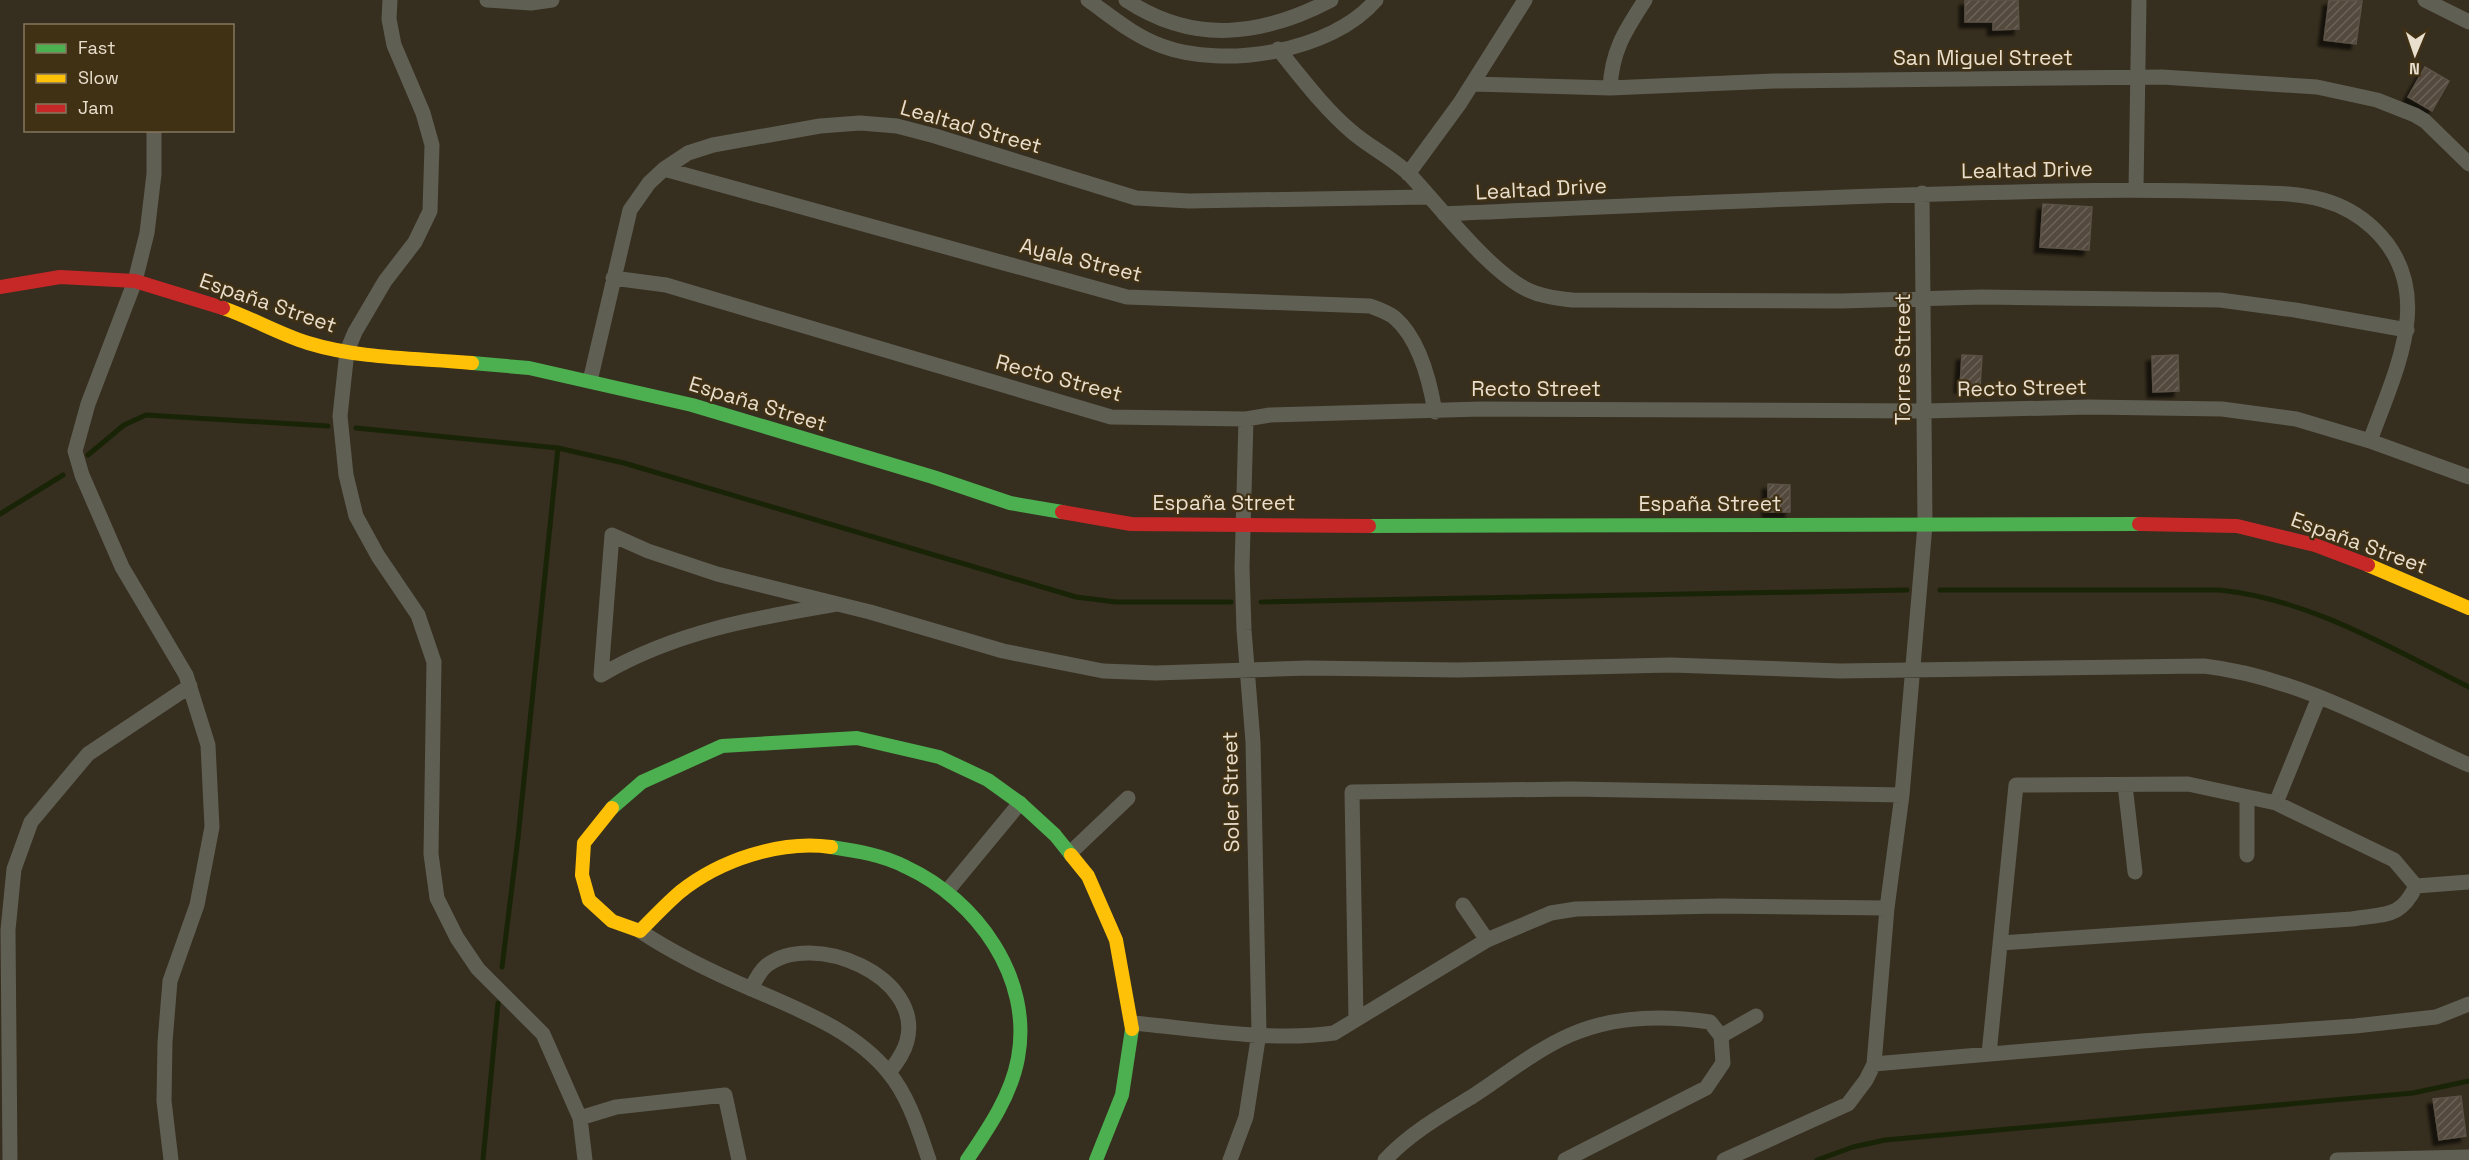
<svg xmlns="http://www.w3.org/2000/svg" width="2469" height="1160" font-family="'Space Grotesk',sans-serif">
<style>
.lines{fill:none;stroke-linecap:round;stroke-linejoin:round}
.stream{stroke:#192407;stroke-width:5}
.building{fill:url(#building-hatch);stroke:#5b5247;stroke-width:1.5;filter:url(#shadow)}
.street{stroke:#605f54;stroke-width:15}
.fast{stroke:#4caf50;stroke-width:14}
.slow{stroke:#ffc107;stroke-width:14}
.jam{stroke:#c62828;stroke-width:14}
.labels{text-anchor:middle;stroke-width:4.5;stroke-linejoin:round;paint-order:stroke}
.street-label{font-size:21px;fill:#e9dfce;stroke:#413114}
</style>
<defs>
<pattern id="building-hatch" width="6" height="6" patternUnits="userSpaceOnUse" patternTransform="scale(1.5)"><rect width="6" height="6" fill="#53493d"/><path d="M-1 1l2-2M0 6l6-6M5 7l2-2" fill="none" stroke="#6c6358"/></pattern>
<filter id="shadow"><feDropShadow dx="-5.5" dy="5.5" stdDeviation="1.5" flood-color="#0009"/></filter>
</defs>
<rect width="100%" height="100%" fill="#362e1e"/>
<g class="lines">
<path class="stream" d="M 356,428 L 558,448 L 624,463 L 1076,597 L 1116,602 L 1231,602
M 88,455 L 124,425 L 146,415 L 328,426
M 0,514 L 63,475
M 1940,590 L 2219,590 C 2309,599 2389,647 2469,687
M 1261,602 L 1907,590
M 502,967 L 518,838 L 558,448
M 483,1160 L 498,1003
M 1817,1160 L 1853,1147 L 1885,1140 L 2413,1093 L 2469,1081"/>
</g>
<path class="building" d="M 1965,0 L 2018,0 L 2019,29 L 1993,30 L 1993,22 L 1965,22 Z
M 2329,0 L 2362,1 L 2356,44 L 2324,40 Z
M 2425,67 L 2449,81 L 2432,111 L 2408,97 Z
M 2043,204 L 2092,207 L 2089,250 L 2040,247 Z
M 1962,355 L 1982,356 L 1980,388 L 1960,387 Z
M 2178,355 L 2179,391 L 2153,392 L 2152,356 Z
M 1768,484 L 1790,485 L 1790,512 L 1768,512 Z
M 2461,1096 L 2466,1136 L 2439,1140 L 2433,1099 Z"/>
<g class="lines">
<path class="street" d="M 390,0 L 389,19 L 394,45 L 423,113 L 432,145 L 430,211 L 415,242 L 385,281 L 355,332 L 347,351 L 340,416 L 346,475 L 356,516 L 378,556 L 418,615 L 434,662 L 431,854 L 437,898 L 457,938 L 478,969 L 543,1034 L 580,1118 L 585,1160
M 487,0 L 531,3 L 552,0
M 1088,0 C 1112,17 1134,36 1162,46 C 1223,69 1332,52 1376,0
M 1126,0 C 1194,45 1262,36 1331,0
M 2425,0 L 2469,22
M 1278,49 C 1301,77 1323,107 1351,131 C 1369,147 1393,158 1410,175 C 1440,207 1486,267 1524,288 C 1539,296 1555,298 1572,300 L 1841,301 L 1982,297 L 2220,300 L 2295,310 L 2407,330
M 1473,84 L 1610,88 L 1774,81 L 2162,77 L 2317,87 L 2377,100 L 2415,115 L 2425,121 L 2469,164
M 1610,88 C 1612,50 1625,31 1645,0
M 154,130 L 154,174 L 147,233 L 135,281 L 88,404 L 75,451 L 82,475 L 122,567 L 186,675 L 208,745 L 212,827 L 197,905 L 170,981 L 165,1042 L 164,1101 L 171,1160
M 664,169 L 1127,297 L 1370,306 C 1378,309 1388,312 1395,318 C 1419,339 1430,382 1435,412
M 1408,174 L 1460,103 L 1525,0
M 2136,189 L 2139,0
M 1444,214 C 1649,205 1854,195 2059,191 C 2118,190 2177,190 2235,192 C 2263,193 2296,192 2323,200 C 2341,205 2359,215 2373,228 C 2439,290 2395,371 2370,441
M 613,278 L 666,285 L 1111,417 L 1246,419 L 1270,415 L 1481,409 L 1925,411 L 2089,407 L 2222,409 L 2296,419 L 2370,441 L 2469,477
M 590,381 L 630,210 L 649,183 L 664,169 L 688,153 L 713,145 L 820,126 L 860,123 L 897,126 L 935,136 L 1136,198 L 1189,201 L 1427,197
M 837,604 C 754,618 674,632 601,675 L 612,535 L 648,551 L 717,574 L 870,612 L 1003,651 L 1103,671 L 1156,673 L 1308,668 L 1457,670 L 1671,665 L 1840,671 L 2204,666 C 2298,677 2384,727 2469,765
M 2125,785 L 2135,872
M 2276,803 L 2319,697
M 1070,853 L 1128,798
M 2247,855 L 2247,798
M 2416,886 L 2469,882
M 948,890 L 1020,803
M 1463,905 L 1487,940
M 640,931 C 676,955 714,973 754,990 C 802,1011 855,1031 889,1073 C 909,1097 919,1131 929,1160
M 751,989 C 755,981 759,972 766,966 C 812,929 924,976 907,1041 C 904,1053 896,1063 889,1073
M 1356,1019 L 1352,792 L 1571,789 L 1902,795
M 1133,1023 C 1197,1029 1272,1042 1334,1033 L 1487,940 L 1551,913 L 1576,909 L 1720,906 L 1887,908
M 1721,1036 L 1756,1016
M 1989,1054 L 2016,785 L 2188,784 L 2276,803 L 2394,860 L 2416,886 C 2400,919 2386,913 2352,919 L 2000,943
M 1874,1064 L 2142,1041 L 2355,1026 L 2436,1017 L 2469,1004
M 580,1118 L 616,1107 L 725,1095 L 739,1160
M 10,1160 L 8,930 L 14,869 L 31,822 L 88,754 L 190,686
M 1230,1160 L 1246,1117 L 1259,1033 L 1253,742 L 1244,630 L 1242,568 L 1246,419
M 1385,1160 C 1410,1133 1442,1115 1473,1096 C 1505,1075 1536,1050 1570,1035 C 1613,1016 1664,1015 1710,1022 L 1721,1036 L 1723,1063 L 1706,1088 L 1565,1160
M 1724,1160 L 1848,1104 L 1866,1080 L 1874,1064 L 1887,908 L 1902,795 L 1925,525 L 1922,193
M 2337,1160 L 2469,1157"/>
<path class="fast" d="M 472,363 L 529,368 L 692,405 L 933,477 L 1010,503 L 1062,512
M 1369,526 L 2139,524
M 612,808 L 642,782 L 722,746 L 857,738 L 939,757 L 988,780 L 1020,803 L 1055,835 L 1071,855
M 831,847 C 857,851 883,855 906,867 C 977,900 1033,978 1018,1058 C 1011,1096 988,1129 967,1160
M 1096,1160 L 1122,1095 L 1132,1029"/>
<path class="slow" d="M 223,308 C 252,318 279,334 308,343 C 360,359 418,358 472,363
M 2368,565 L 2469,608
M 612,808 L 584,843 L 582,875 L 589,900 L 612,921 L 640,931 C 653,918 666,904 680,892 C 720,860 780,840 831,847
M 1071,855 L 1088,876 L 1116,940 L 1132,1029"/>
<path class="jam" d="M 0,287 L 60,277 L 135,281 L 223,308
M 1062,512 L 1131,524 L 1369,526
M 2139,524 L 2237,526 L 2315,545 L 2368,565"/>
</g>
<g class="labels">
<g class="street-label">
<text x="1983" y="65">San Miguel Street</text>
<text transform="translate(971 127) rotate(16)" y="7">Lealtad Street</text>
<text transform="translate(2027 170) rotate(-1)" y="7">Lealtad Drive</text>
<text transform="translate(1541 189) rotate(-3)" y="7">Lealtad Drive</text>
<text transform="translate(1081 260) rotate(14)" y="7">Ayala Street</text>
<text transform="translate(268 303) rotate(19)" y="7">España Street</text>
<text transform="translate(1903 359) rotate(-90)" y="7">Torres Street</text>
<text transform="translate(1059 378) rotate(15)" y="7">Recto Street</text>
<text transform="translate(2022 388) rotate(-1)" y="7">Recto Street</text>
<text x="1536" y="396">Recto Street</text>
<text transform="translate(758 404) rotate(17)" y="7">España Street</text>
<text x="1224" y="510">España Street</text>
<text x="1710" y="511">España Street</text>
<text transform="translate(2359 543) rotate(20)" y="7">España Street</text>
<text transform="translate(1231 792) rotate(-91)" y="7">Soler Street</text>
</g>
</g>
<rect x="24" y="24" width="210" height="108" fill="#413114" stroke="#84775e" stroke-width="1.5"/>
<rect x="36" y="44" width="30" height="9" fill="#4caf50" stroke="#84775e" stroke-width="1.5"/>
<text x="78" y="54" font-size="18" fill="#e9dfce">Fast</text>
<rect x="36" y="74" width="30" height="9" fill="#ffc107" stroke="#84775e" stroke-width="1.5"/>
<text x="78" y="84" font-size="18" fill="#e9dfce">Slow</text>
<rect x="36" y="104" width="30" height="9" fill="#c62828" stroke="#84775e" stroke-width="1.5"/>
<text x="78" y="114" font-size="18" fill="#e9dfce">Jam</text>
<g transform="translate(2415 54) rotate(182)" stroke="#413114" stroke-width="4.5" paint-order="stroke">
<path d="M0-4.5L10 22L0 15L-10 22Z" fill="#e9dfce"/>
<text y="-9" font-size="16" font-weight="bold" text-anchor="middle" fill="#e9dfce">N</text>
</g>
</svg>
